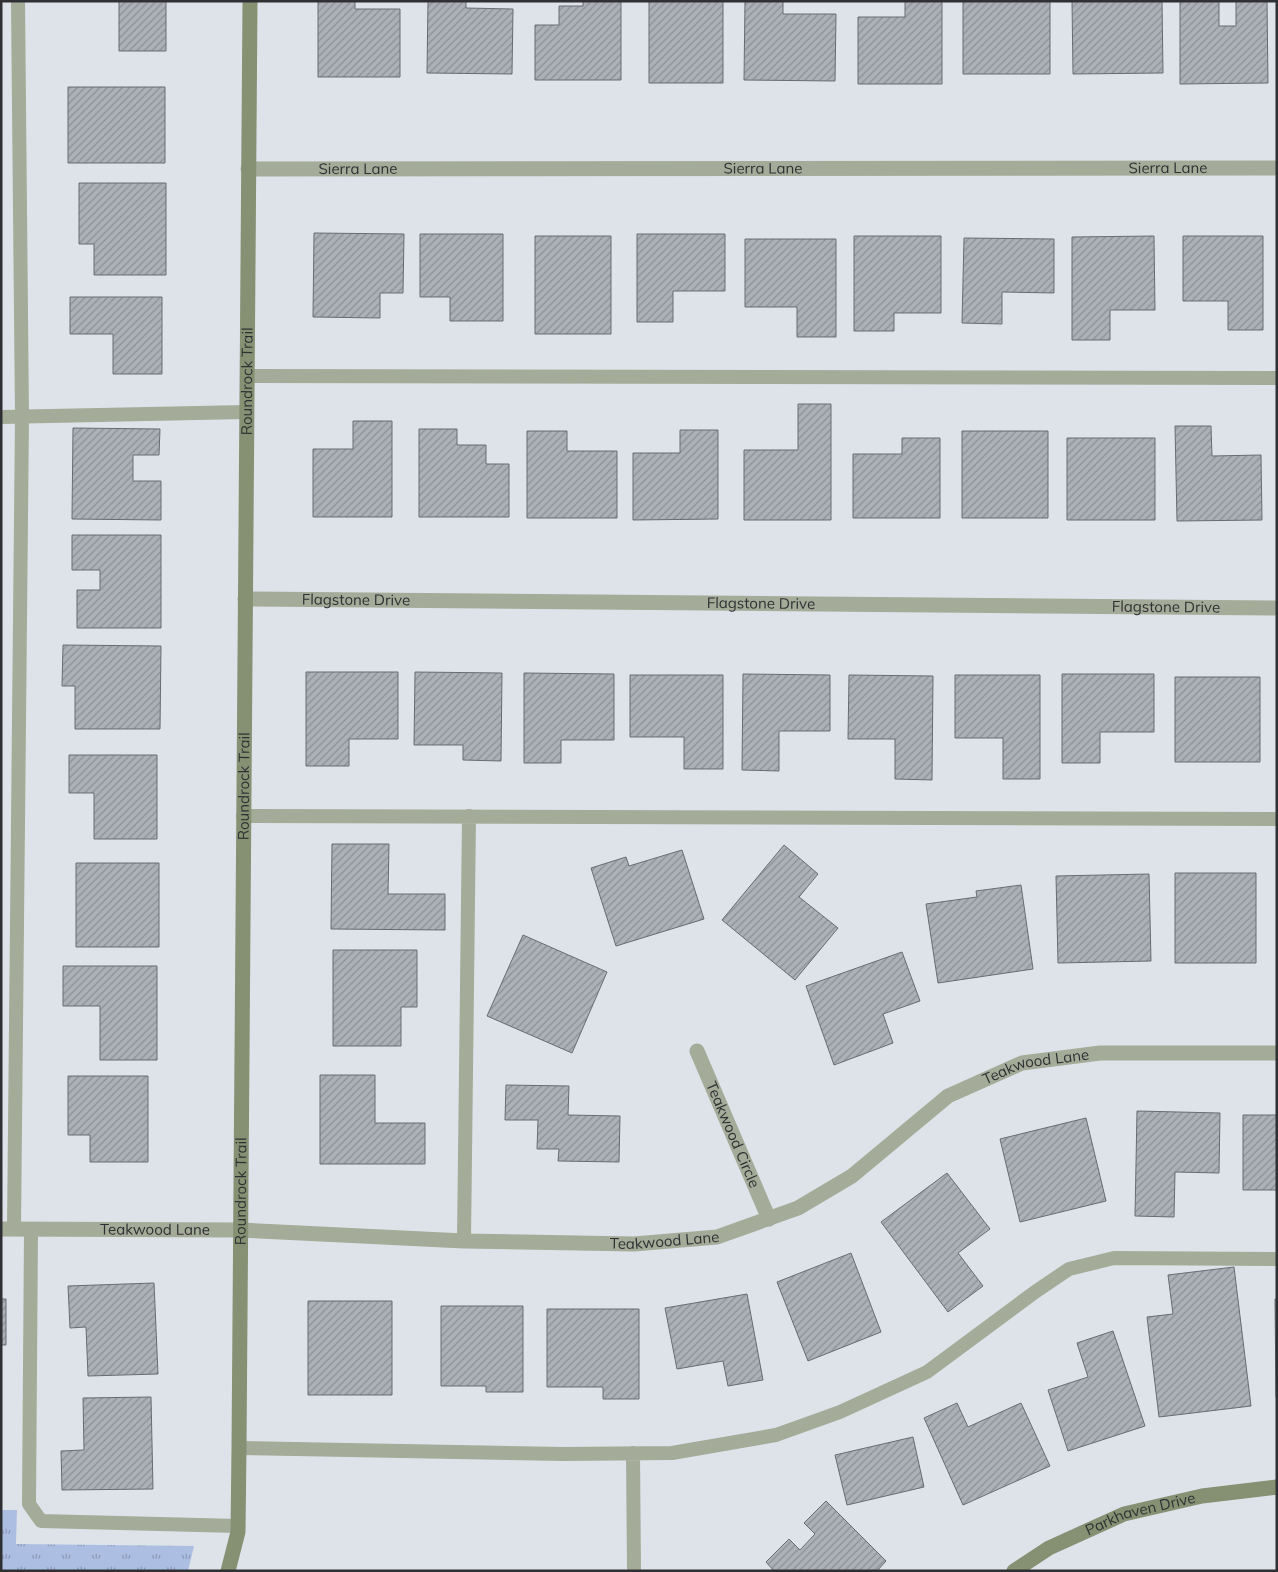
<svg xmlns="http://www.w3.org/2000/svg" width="1278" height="1572" font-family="Mulish,sans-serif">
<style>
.park{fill:url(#park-tufts)}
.building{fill:url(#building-hatch);stroke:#686c72}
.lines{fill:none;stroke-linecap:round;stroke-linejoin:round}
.lane{stroke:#a4ab98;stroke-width:14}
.street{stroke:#a4ab98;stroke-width:15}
.secondary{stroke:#869073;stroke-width:15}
.labels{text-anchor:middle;stroke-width:4.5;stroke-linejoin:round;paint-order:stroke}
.street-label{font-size:15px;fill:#2f3033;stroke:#dee3ea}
</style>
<defs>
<pattern id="park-tufts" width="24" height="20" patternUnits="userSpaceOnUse" patternTransform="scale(1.25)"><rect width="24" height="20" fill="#acbee1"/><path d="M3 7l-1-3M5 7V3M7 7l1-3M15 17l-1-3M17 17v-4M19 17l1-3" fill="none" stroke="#8c9bb7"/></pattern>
<pattern id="building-hatch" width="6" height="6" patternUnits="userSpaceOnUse" patternTransform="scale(1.25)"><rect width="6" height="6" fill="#acb0b7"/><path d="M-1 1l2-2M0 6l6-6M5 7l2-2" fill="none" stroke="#8c9095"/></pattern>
</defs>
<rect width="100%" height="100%" fill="#dee3ea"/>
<path class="park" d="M 1,1510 L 17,1510 L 16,1544 L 194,1546 L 188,1571 L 1,1571 Z"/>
<path class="building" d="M 119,1 L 166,1 L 166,51 L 119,51 Z
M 318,1 L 355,1 L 355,9 L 400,9 L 400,77 L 318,77 Z
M 428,1 L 466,1 L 466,8 L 513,9 L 512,74 L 427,73 Z
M 583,1 L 621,1 L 621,80 L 535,80 L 535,25 L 559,25 L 559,6 L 583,6 Z
M 649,1 L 723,1 L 723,83 L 649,83 Z
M 745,1 L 783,1 L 783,14 L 836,14 L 835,81 L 744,80 Z
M 905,1 L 942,1 L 942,84 L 858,84 L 858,17 L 905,17 Z
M 963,1 L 1050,1 L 1050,74 L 963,74 Z
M 1072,1 L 1162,1 L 1163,73 L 1073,74 Z
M 1180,1 L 1219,1 L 1219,26 L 1236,26 L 1236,1 L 1267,1 L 1268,83 L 1180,84 Z
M 68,87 L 165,87 L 165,163 L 68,163 Z
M 79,183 L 166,183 L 166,275 L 94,275 L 94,244 L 79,244 Z
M 314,233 L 404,234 L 403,293 L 380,293 L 380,318 L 313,317 Z
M 420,234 L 503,234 L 503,321 L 450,321 L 450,297 L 420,297 Z
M 637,234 L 725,234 L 725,291 L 673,291 L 673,322 L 637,322 Z
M 535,236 L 611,236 L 611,334 L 535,334 Z
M 854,236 L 941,236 L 941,313 L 894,313 L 894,331 L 854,331 Z
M 1154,236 L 1155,310 L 1110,310 L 1110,340 L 1072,340 L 1072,237 Z
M 1183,236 L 1263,236 L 1263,330 L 1228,330 L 1228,301 L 1183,301 Z
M 964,238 L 1054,239 L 1054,293 L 1002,292 L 1002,324 L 962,323 Z
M 745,239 L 836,239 L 836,337 L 797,337 L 797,307 L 745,307 Z
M 70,297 L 162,297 L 162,374 L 113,374 L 113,334 L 70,334 Z
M 798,404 L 831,404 L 831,520 L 744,520 L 744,450 L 798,450 Z
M 353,421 L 392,421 L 392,517 L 313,517 L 313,449 L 353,449 Z
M 1175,426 L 1211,426 L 1212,456 L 1261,455 L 1262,520 L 1177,521 Z
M 73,428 L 160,429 L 159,455 L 133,455 L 133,481 L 161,481 L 161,520 L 72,519 Z
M 419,429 L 457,429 L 457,445 L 486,445 L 486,464 L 509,464 L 509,517 L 419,517 Z
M 680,430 L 718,430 L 718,519 L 633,520 L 633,453 L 680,453 Z
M 527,431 L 567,431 L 567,451 L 617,451 L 617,518 L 527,518 Z
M 962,431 L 1048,431 L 1048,518 L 962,518 Z
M 902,438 L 940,438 L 940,518 L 853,518 L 853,454 L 902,454 Z
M 1067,438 L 1155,438 L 1155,520 L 1067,520 Z
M 72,535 L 161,535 L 161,628 L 77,628 L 77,590 L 100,590 L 100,570 L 72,570 Z
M 63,645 L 161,646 L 160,729 L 75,729 L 75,686 L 62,686 Z
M 306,672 L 398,672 L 398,739 L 349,739 L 349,766 L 306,766 Z
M 415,672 L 502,673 L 501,761 L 463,760 L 463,745 L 414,745 Z
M 524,673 L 614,674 L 614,740 L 561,740 L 561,763 L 524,763 Z
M 743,674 L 830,675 L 830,731 L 779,731 L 779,771 L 742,770 Z
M 1062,674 L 1154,674 L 1154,732 L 1100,732 L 1100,763 L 1062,763 Z
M 630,675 L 723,675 L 723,769 L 684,769 L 684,737 L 630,737 Z
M 849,675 L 933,676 L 932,780 L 895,779 L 895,739 L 848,739 Z
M 955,675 L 1040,675 L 1040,779 L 1003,779 L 1003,738 L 955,738 Z
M 1175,677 L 1260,677 L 1260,762 L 1175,762 Z
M 69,755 L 157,755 L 157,839 L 94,839 L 94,793 L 69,793 Z
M 332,844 L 389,844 L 388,894 L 445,894 L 445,930 L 331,929 Z
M 784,845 L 818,874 L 799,897 L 838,928 L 795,980 L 722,920 Z
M 682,850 L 704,919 L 616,946 L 591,868 L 626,857 L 629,866 Z
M 76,863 L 159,863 L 159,947 L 76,947 Z
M 1175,873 L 1256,873 L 1256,963 L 1175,963 Z
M 1149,874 L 1151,961 L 1058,963 L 1056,876 Z
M 1021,885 L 1033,969 L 938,983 L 926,904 L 977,897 L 976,891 Z
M 523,935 L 607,972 L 572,1053 L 487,1016 Z
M 333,950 L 417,950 L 417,1007 L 401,1007 L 401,1046 L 333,1046 Z
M 902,952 L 920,1001 L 883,1014 L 893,1043 L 834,1065 L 806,986 Z
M 63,966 L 157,966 L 157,1060 L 100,1060 L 100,1006 L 63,1006 Z
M 320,1075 L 375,1075 L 375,1123 L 425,1123 L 425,1164 L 320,1164 Z
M 68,1076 L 148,1076 L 148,1162 L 90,1162 L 90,1135 L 68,1135 Z
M 506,1085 L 569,1086 L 568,1115 L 620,1116 L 619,1162 L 558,1161 L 559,1149 L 537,1149 L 538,1120 L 505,1120 Z
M 1137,1111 L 1220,1113 L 1219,1173 L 1175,1172 L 1174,1217 L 1135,1216 Z
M 1243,1115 L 1277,1115 L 1277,1190 L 1243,1190 Z
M 1086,1118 L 1106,1201 L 1020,1222 L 1000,1139 Z
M 947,1173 L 990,1229 L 958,1253 L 983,1286 L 948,1312 L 881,1222 Z
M 851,1253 L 881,1332 L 808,1361 L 777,1282 Z
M 1234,1267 L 1251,1406 L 1159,1417 L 1147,1317 L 1173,1314 L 1168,1275 Z
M 154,1283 L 158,1374 L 88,1376 L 86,1327 L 70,1328 L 68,1286 Z
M 747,1294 L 763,1380 L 728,1386 L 723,1361 L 677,1369 L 665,1308 Z
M 1,1299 L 6,1299 L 6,1345 L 1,1345 Z
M 1275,1299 L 1277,1299 L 1277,1397 L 1276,1397 Z
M 308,1301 L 392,1301 L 392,1395 L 308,1395 Z
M 441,1306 L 523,1306 L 523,1392 L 486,1392 L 486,1386 L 441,1386 Z
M 547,1309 L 639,1309 L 639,1399 L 603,1399 L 603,1387 L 547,1387 Z
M 1113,1331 L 1145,1426 L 1068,1451 L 1048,1390 L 1088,1377 L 1077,1343 Z
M 151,1397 L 153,1489 L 62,1490 L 61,1451 L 84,1450 L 83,1398 Z
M 957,1403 L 968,1427 L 1021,1403 L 1050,1466 L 963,1505 L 924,1418 Z
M 913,1437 L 924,1487 L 847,1505 L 835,1455 Z
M 826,1501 L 886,1561 L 877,1571 L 774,1571 L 766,1562 L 789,1539 L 800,1550 L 815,1534 L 804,1523 Z"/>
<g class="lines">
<path class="lane" d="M 247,376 L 1277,378
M 1,417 L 246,412
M 243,816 L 1277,819
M 14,1229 L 22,417 L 18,1
M 31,1230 L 29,1504 L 41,1521 L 238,1526
M 464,1241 L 469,816
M 239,1448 L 563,1454 L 672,1453 L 776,1435 L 840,1412 L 927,1372 L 1035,1292 L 1069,1269 L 1114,1258 L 1277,1259
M 633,1453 L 634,1571"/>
<g class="street">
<path id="s1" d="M 248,169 L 1277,168"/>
<path id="s2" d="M 245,599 L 1277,608"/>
<path id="s3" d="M 697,1051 L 769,1219"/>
<path id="s4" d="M 1,1229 L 240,1230 L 464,1241 L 634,1244 L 717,1237 L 798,1208 L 852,1176 L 948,1096 L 1022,1063 L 1100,1053 L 1277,1053"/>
</g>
<g class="secondary">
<path id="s5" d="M 228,1571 L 238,1532 L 239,1448 L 250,1"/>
<path id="s6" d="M 1014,1571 L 1049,1548 L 1124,1514 L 1202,1496 L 1277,1487"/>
</g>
</g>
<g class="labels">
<g class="street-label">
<text dy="5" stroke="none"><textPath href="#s1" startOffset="110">Sierra Lane</textPath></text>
<text dy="5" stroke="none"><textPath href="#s1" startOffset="515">Sierra Lane</textPath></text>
<text dy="5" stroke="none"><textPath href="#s1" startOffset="920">Sierra Lane</textPath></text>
<text dy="5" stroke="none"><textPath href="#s5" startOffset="1191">Roundrock Trail</textPath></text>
<text dy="5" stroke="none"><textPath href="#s2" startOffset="111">Flagstone Drive</textPath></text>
<text dy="5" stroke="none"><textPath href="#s2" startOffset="516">Flagstone Drive</textPath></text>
<text dy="5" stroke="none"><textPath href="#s2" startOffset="921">Flagstone Drive</textPath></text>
<text dy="5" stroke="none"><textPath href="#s5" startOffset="786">Roundrock Trail</textPath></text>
<text dy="5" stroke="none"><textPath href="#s4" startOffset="1084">Teakwood Lane</textPath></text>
<text dy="5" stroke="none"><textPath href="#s3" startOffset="91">Teakwood Circle</textPath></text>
<text dy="5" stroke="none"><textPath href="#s5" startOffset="381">Roundrock Trail</textPath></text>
<text dy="5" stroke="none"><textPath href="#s4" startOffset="154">Teakwood Lane</textPath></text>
<text dy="5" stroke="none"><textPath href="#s4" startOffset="664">Teakwood Lane</textPath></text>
<text dy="5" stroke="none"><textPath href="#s6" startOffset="140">Parkhaven Drive</textPath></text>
</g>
</g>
<rect width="1278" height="1572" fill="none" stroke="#2f3033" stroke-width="5"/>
</svg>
